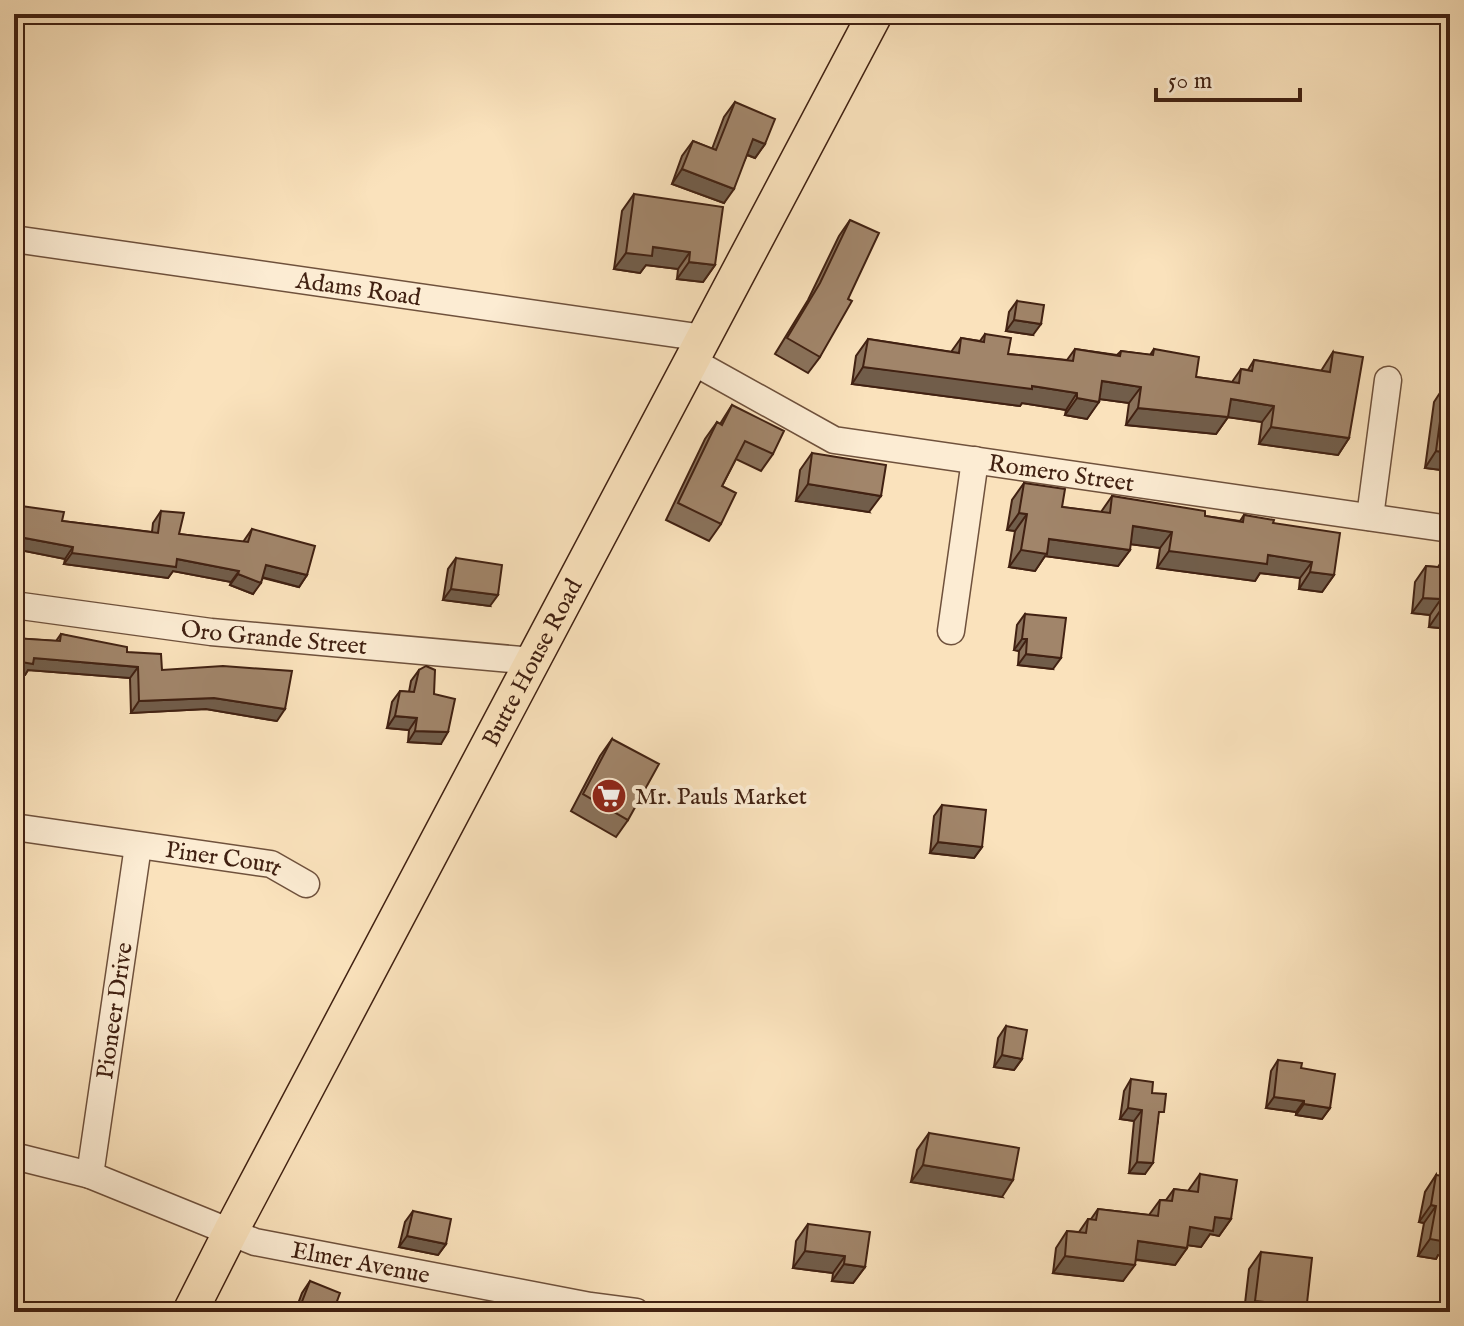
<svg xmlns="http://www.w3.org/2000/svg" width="1464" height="1326" font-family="'IM FELL English',serif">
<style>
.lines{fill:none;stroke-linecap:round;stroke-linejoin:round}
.minor-casing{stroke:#6f513c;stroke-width:29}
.major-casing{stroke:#412112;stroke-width:37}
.minor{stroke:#fcecd3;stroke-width:26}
.major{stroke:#fae2bc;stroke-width:34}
.wall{fill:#8a725b;stroke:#412112;stroke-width:2}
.shaded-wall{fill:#715d4a;stroke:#412112;stroke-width:2}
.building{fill:#a1856a;stroke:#412112;stroke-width:2}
.labels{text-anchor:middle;stroke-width:8;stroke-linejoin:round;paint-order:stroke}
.street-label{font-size:24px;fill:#412112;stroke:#fcecd3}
.poi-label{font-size:24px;fill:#412112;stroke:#fcecd3;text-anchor:start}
</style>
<rect width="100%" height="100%" fill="#fae2bc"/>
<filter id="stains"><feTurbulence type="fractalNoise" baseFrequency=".0025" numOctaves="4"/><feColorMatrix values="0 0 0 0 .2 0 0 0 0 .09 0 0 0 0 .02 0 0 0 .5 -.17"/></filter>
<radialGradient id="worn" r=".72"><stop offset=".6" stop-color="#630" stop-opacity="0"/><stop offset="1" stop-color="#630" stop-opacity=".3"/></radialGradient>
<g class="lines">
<defs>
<g id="minor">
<path id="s1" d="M 14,239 L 704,338"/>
<path id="s2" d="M 692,361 L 834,440 L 1450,529"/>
<path d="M 1370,517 L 1388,380"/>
<path id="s3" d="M 14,605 L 211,632 L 533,661"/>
<path d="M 951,631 L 975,460"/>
<path id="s4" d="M 14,827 L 271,864 L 306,884"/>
<path id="s5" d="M 14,1156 L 90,1175 L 255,1242 L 590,1306 L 636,1312"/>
<path id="s6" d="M 90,1175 L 138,846"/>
</g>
<g id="major">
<path id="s7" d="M 190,1312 L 231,1231 L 875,14"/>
</g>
</defs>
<use href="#minor" class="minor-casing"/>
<use href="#major" class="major-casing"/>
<use href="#minor" class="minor"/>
<use href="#major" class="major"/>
</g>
<path class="wall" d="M 735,102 L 765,144 L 755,158 L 747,155 L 724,203 L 672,184 L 682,156 L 693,141 L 712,149 L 724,117 Z
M 634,194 L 715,265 L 703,282 L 677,279 L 678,269 L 646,265 L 640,273 L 614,269 L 622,211 Z
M 850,220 L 820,357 L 808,373 L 775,354 L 808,300 L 839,236 Z
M 1017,301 L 1033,335 L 1006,331 L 1009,312 Z
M 985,334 L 1008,354 L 1067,360 L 1075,349 L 1117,355 L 1121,351 L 1150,355 L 1154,349 L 1196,377 L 1232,382 L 1241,369 L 1248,370 L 1254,360 L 1321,371 L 1333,352 L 1349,438 L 1338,455 L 1259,444 L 1262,422 L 1228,417 L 1216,434 L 1126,425 L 1129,403 L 1100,399 L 1087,419 L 1065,415 L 1066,410 L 1022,403 L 1020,406 L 852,384 L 856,356 L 868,339 L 951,352 L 961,338 L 980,341 Z
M 1445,385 L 1450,386 L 1450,471 L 1425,468 L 1434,402 Z
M 732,405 L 773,454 L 761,471 L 736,459 L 722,486 L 721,524 L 709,541 L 666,520 L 705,439 L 717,422 L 720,424 Z
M 812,453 L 869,512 L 796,501 L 800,470 Z
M 1024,483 L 1062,507 L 1101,512 L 1112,496 L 1205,516 L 1240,521 L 1244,515 L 1273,523 L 1334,575 L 1322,592 L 1299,589 L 1300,578 L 1260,573 L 1255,581 L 1157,568 L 1160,548 L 1130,544 L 1130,550 L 1118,566 L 1045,556 L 1035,571 L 1009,567 L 1015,531 L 1007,530 L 1012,500 Z
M 14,505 L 62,521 L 152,532 L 153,523 L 161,511 L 179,534 L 243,542 L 252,529 L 307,575 L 299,587 L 263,578 L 253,594 L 230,585 L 231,582 L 173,571 L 168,578 L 64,564 L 65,559 L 15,549 L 14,550 Z
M 1449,550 L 1450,629 L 1429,627 L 1430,615 L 1412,613 L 1415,582 L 1426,566 L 1438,567 Z
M 456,558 L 490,606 L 443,600 L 448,569 Z
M 1025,614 L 1053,669 L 1018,665 L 1019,651 L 1014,650 L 1017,625 Z
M 61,634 L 127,652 L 162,670 L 277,721 L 206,709 L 131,713 L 130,678 L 28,670 L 25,675 L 14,673 L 14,638 L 56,641 Z
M 419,670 L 434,694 L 441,744 L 408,742 L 409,730 L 387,728 L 392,702 L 400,691 L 409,692 L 411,681 Z
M 612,739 L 628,820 L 616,837 L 571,811 L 600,756 Z
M 942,805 L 982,847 L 974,858 L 930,853 L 934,816 Z
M 1006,1026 L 1022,1059 L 1014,1070 L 994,1067 L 998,1038 Z
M 1278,1060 L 1330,1108 L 1322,1119 L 1296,1115 L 1296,1112 L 1266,1108 L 1271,1071 Z
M 1131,1079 L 1152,1093 L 1158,1121 L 1145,1174 L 1129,1173 L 1134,1121 L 1120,1119 L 1124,1091 Z
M 929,1133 L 1002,1197 L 911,1182 L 917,1150 Z
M 1200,1174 L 1231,1219 L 1219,1236 L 1210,1234 L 1201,1247 L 1187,1245 L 1187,1248 L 1175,1265 L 1136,1260 L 1123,1281 L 1053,1273 L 1056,1248 L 1067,1231 L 1079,1232 L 1088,1219 L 1091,1219 L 1098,1209 L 1149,1215 L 1160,1200 L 1166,1200 L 1174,1189 L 1188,1191 Z
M 1436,1175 L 1438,1255 L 1436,1259 L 1418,1256 L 1424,1223 L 1419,1222 L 1425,1192 Z
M 413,1211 L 446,1244 L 438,1255 L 399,1247 L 405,1222 Z
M 808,1224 L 865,1267 L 853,1283 L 832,1281 L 833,1273 L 793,1268 L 796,1241 Z
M 1261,1252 L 1306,1312 L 1244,1312 L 1249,1269 Z
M 310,1281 L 333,1312 L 295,1312 L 302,1293 Z"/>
<path class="shaded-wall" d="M 753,139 L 765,144 L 755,158 L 743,153 Z
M 682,169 L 734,189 L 724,203 L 672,184 Z
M 653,247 L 690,252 L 678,269 L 646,265 L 640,273 L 614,269 L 626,253 Z
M 689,262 L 715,265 L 703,282 L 677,279 Z
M 1014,320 L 1041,324 L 1033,335 L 1006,331 Z
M 863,367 L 1032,386 L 1077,393 L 1066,410 L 1022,403 L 1020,406 L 852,384 Z
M 1102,381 L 1141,387 L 1129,403 L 1091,398 Z
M 1077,398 L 1099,402 L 1087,419 L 1065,415 Z
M 1231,399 L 1274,406 L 1262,422 L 1219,416 Z
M 1138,408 L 1228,417 L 1216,434 L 1126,425 Z
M 1271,427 L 1349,438 L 1338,455 L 1259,444 Z
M 1436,451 L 1450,453 L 1450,471 L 1425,468 Z
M 808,484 L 881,496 L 869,512 L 796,501 Z
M 1019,513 L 1027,514 L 1015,531 L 1007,530 Z
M 1133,526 L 1172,532 L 1160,548 L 1121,543 Z
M 19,537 L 73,547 L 65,559 L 15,549 L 14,550 L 14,544 Z
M 1049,539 L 1130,550 L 1118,566 L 1045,556 L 1035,571 L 1009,567 L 1021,550 Z
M 1169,551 L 1268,555 L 1312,562 L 1300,578 L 1260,573 L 1255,581 L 1157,568 Z
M 72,553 L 177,559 L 239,571 L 231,582 L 173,571 L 168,578 L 64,564 Z
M 266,565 L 307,575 L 299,587 L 258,576 Z
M 1310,572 L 1334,575 L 1322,592 L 1299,589 Z
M 238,574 L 261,583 L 253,594 L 230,585 Z
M 451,589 L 498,595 L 490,606 L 443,600 Z
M 1423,598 L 1441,599 L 1430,615 L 1412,613 Z
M 1440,611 L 1450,612 L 1450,629 L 1429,627 Z
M 1022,639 L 1027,639 L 1019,651 L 1014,650 Z
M 1026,654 L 1061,658 L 1053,669 L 1018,665 Z
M 34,658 L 138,667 L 130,678 L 28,670 L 25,675 L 14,673 L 14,664 L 16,661 Z
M 214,698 L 285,709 L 277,721 L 206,709 L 131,713 L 139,701 Z
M 395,716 L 417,718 L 409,730 L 387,728 Z
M 415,731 L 448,732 L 441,744 L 408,742 Z
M 938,842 L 982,847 L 974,858 L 930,853 Z
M 1002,1055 L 1022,1059 L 1014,1070 L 994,1067 Z
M 1274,1097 L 1304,1101 L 1296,1112 L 1266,1108 Z
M 1304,1104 L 1330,1108 L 1322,1119 L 1296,1115 Z
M 1128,1108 L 1142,1110 L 1134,1121 L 1120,1119 Z
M 1137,1162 L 1153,1163 L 1145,1174 L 1129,1173 Z
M 923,1165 L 1013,1180 L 1002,1197 L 911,1182 Z
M 1431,1205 L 1436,1206 L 1424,1223 L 1419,1222 Z
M 1215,1217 L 1231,1219 L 1219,1236 L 1210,1234 L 1201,1247 L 1178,1244 L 1190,1227 Z
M 407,1236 L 446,1244 L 438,1255 L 399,1247 Z
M 1448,1238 L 1450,1238 L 1450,1257 L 1438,1255 L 1436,1259 L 1418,1256 L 1430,1239 Z
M 1138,1241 L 1187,1248 L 1175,1265 L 1126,1258 Z
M 805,1251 L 845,1256 L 833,1273 L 793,1268 Z
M 1065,1256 L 1135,1265 L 1123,1281 L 1053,1273 Z
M 844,1264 L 865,1267 L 853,1283 L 832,1281 Z
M 1255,1301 L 1283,1304 L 1278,1312 L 1247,1312 Z"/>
<path class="building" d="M 735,102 L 775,119 L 765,144 L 753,139 L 734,189 L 682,169 L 693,141 L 716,150 Z
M 634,194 L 723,207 L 715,265 L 689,262 L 690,252 L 653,247 L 652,256 L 626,253 Z
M 850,220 L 879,233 L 848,299 L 852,301 L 820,357 L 787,338 L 820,283 Z
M 1017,301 L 1044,305 L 1041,324 L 1014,320 Z
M 985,334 L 1011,338 L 1008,354 L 1073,361 L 1075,349 L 1120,356 L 1121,351 L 1153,355 L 1154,349 L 1199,357 L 1196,377 L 1239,383 L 1241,369 L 1252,371 L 1254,360 L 1330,372 L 1333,352 L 1363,357 L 1349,438 L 1271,427 L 1274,406 L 1231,399 L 1228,417 L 1138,408 L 1141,387 L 1102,381 L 1099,402 L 1077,398 L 1077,393 L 1032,386 L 1032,389 L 863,367 L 868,339 L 959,353 L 961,338 L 984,342 Z
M 1445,385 L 1450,386 L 1450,453 L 1436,451 Z
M 732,405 L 784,431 L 773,454 L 745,441 L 722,486 L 736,493 L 721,524 L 678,503 L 717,422 L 722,425 Z
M 812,453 L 886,465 L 881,496 L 808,484 Z
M 1024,483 L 1065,489 L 1062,507 L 1110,513 L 1112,496 L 1205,511 L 1205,516 L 1243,522 L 1244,515 L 1274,520 L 1273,523 L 1340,533 L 1334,575 L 1310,572 L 1312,562 L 1268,555 L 1267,564 L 1169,551 L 1172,532 L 1133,526 L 1130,550 L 1049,539 L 1047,554 L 1021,550 L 1027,514 L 1019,513 Z
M 14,505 L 64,512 L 62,521 L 158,533 L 161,511 L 184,513 L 179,534 L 248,542 L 252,529 L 315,546 L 307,575 L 266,565 L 261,583 L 238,574 L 239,571 L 177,559 L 176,567 L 72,553 L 73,547 L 19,537 L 17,545 L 14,545 Z
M 1449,550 L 1450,550 L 1450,612 L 1440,611 L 1441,599 L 1423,598 L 1426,566 L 1448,568 Z
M 456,558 L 502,565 L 498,595 L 451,589 Z
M 1025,614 L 1066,618 L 1061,658 L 1026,654 L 1027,639 L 1022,639 Z
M 61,634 L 127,647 L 127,652 L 161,654 L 162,670 L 223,666 L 292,671 L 285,709 L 214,698 L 139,701 L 138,667 L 34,658 L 33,664 L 16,661 L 14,665 L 14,638 L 60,641 Z
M 426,666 L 435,670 L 434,694 L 455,699 L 448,732 L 415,731 L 417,718 L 395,716 L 400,691 L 414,692 L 419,670 Z
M 612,739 L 659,764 L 628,820 L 583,794 Z
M 942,805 L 986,810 L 982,847 L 938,842 Z
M 1006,1026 L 1027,1030 L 1022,1059 L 1002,1055 Z
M 1278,1060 L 1302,1063 L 1301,1068 L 1335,1074 L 1330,1108 L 1304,1104 L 1304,1101 L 1274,1097 Z
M 1131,1079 L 1153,1082 L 1152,1093 L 1166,1094 L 1164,1112 L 1159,1112 L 1153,1163 L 1137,1162 L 1142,1110 L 1128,1108 Z
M 929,1133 L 1019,1148 L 1013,1180 L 923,1165 Z
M 1200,1174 L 1237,1180 L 1231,1219 L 1215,1217 L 1213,1231 L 1190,1227 L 1187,1248 L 1138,1241 L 1135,1265 L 1065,1256 L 1067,1231 L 1086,1233 L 1088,1219 L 1096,1220 L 1098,1209 L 1158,1216 L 1160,1200 L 1172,1201 L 1174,1189 L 1198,1192 Z
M 1436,1175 L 1450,1177 L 1450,1238 L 1448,1238 L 1447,1242 L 1430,1239 L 1436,1206 L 1431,1205 Z
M 413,1211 L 451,1219 L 446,1244 L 407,1236 Z
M 808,1224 L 870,1232 L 865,1267 L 844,1264 L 845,1256 L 805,1251 Z
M 1261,1252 L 1312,1258 L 1306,1312 L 1282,1312 L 1283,1304 L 1255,1301 Z
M 310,1281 L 340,1293 L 333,1312 L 298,1312 Z
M 369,1307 L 379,1312 L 367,1312 Z
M 484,1309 L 504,1312 L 484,1312 Z"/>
<defs>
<symbol id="supermarket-disc" viewBox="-11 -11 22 22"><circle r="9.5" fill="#8f2418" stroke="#fcecd3"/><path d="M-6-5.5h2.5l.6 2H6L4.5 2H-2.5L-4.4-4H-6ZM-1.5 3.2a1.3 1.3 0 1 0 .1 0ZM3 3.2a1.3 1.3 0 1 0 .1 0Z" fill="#fff"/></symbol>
</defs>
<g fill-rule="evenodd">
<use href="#supermarket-disc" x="589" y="776" width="40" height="40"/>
</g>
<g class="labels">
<g class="street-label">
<text dy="8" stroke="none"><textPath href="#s1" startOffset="348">Adams Road</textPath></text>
<text dy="8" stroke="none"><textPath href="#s2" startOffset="392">Romero Street</textPath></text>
<text dy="8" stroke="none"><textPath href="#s3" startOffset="262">Oro Grande Street</textPath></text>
<text dy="8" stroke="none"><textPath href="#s7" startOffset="734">Butte House Road</textPath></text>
<text dy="8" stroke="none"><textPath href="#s4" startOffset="212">Piner Court</textPath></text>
<text dy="8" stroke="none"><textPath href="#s6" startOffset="166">Pioneer Drive</textPath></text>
<text dy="8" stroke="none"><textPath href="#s5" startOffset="364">Elmer Avenue</textPath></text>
</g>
<g class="poi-label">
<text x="635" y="804">Mr. Pauls Market</text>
</g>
</g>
<rect width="1464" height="1326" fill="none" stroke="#fae2bc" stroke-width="48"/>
<rect x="16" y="16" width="1432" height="1294" fill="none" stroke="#412112" stroke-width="4"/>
<rect x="24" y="24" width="1416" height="1278" fill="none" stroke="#412112" stroke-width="2"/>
<path d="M1156 88v12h144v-12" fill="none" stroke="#412112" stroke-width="4"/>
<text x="1168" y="88" font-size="24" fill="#412112" stroke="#fcecd3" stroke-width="6" paint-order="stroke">50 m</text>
<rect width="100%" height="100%" filter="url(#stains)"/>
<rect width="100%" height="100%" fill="url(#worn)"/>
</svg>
